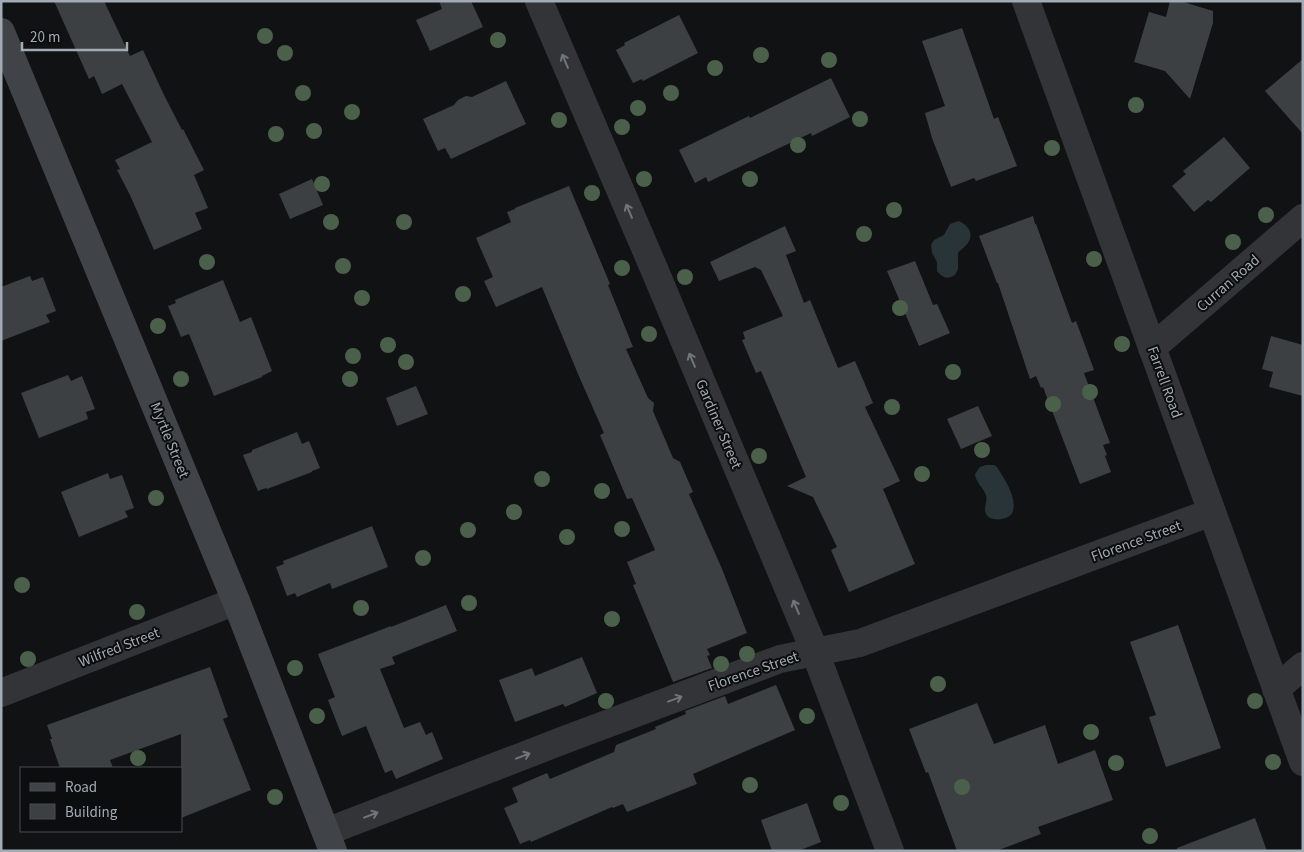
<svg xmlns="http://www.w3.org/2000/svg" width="1304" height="852" font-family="'Source Sans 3',sans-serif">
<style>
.water{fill:#293439}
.building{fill:#3d4043}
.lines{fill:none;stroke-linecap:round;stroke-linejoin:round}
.street{stroke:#323438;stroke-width:28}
.secondary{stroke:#404348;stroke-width:28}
.tree{fill:#4b604b}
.oneway{stroke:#70757c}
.labels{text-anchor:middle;stroke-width:4;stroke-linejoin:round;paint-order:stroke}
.street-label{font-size:15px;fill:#a2aab4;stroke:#0c0d0e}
</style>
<rect width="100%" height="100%" fill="#111213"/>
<path class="water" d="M 958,221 C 966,223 974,232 969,241 C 967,246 961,249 958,253 L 958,269 L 955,275 C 947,280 943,278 937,271 L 937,262 L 932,253 L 931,245 L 934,240 L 944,235 L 950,224 Z
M 986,465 L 994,465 L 997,467 C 1004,479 1017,496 1013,511 C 1011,520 991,523 986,514 C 983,508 988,502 986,495 C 983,487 976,483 975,474 L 980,467 Z"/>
<path class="building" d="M 54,1 L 104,1 L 130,56 L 143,50 L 164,95 L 182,130 L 183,129 L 204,170 L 194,175 L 208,208 L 195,213 L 202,229 L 154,250 L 130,195 L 117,170 L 120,169 L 115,160 L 152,142 L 122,84 L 102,94 L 94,76 L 89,79 Z
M 439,1 L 471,1 L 483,27 L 430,51 L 416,20 L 442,9 Z
M 1170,1 L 1180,1 L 1213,11 L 1213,23 L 1190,99 L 1165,71 L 1134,62 L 1149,12 L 1166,17 Z
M 679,15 L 698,53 L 643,81 L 642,79 L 633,83 L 616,50 L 625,45 L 624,43 Z
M 962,28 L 994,119 L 998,117 L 1017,166 L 976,181 L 974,178 L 951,187 L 932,138 L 925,113 L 945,106 L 922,41 Z
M 1303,59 L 1303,134 L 1265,91 Z
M 831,78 L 850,117 L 812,136 L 811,133 L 708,182 L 706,177 L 695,183 L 679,150 L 749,116 L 750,118 Z
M 506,81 L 526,124 L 451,159 L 445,148 L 438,151 L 423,119 L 454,105 L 458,100 L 466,96 L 472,97 Z
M 1224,137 L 1250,168 L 1211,202 L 1208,200 L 1194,212 L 1172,186 L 1186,174 L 1183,171 Z
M 312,179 L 323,205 L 290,219 L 279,194 Z
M 569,186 L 610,284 L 608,285 L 633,347 L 626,349 L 648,398 L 654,403 L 653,411 L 673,458 L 680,462 L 693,492 L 689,494 L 722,569 L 747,633 L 707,649 L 710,655 L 707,656 L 712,668 L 673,682 L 633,585 L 636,584 L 627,562 L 655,550 L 632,498 L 627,499 L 600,435 L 604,433 L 578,374 L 542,287 L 496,307 L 484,281 L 493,277 L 476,238 L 511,222 L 507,212 L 515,209 L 515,208 Z
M 1033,216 L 1035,224 L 1036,224 L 1072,323 L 1076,321 L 1094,370 L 1084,373 L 1110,443 L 1103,445 L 1107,455 L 1105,456 L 1111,472 L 1080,484 L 1043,387 L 1041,388 L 1036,376 L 1030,379 L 998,283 L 997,283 L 979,236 Z
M 785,226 L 796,251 L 786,255 L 804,303 L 810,300 L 838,368 L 855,361 L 873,403 L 865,407 L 900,481 L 883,489 L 915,564 L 849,592 L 831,550 L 837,547 L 813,497 L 787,486 L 806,477 L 761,371 L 756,373 L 742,340 L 745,339 L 743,332 L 783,316 L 761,270 L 755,267 L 719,281 L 710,262 Z
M 915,261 L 933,305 L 937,304 L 950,333 L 919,346 L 887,271 Z
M 30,276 L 32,281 L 43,277 L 56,311 L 46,315 L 50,322 L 1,341 L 1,287 Z
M 223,280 L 240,322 L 251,317 L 272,371 L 262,376 L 262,377 L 214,396 L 189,334 L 181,337 L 168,306 L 176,303 L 175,300 Z
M 1271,336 L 1303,345 L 1303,396 L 1269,387 L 1273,372 L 1262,369 Z
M 68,375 L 71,381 L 82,376 L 95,409 L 86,412 L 88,419 L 39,438 L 21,393 Z
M 416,386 L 428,414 L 397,426 L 386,398 Z
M 978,406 L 992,436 L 961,449 L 947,419 Z
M 297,432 L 302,444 L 309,441 L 320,468 L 312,471 L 312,472 L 267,489 L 266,488 L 258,491 L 243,455 L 252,452 L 252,450 Z
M 108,473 L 110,479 L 122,475 L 134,508 L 125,511 L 128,517 L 79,537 L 61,492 Z
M 372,526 L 388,567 L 332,589 L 330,583 L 297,597 L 295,593 L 287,596 L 276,567 L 284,564 L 283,561 Z
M 446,605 L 457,631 L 392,657 L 395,664 L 380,669 L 404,728 L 420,722 L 426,735 L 432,732 L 443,759 L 396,779 L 392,770 L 385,773 L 366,726 L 342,736 L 328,700 L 335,697 L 318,654 L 391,626 L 391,627 Z
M 1178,625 L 1221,748 L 1166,767 L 1149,717 L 1156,715 L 1130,642 Z
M 582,657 L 597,693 L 565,707 L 563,704 L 515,722 L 499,680 L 532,668 L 535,676 Z
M 210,667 L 228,717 L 223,719 L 251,790 L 181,818 L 181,734 L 110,760 L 113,768 L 60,768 L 50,739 L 52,739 L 47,725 Z
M 776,685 L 795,730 L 693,774 L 697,784 L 627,812 L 623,804 L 613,808 L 612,807 L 531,842 L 530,840 L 520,844 L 504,808 L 518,802 L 512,788 L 547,773 L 550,779 L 614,752 L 616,745 L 656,729 L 655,727 L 686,714 L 685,711 L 725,696 L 728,704 Z
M 977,703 L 994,744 L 1045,725 L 1058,764 L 1095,750 L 1113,800 L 1038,827 L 1041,834 L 996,851 L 957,851 L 928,772 L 926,773 L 909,729 Z
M 807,803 L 821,842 L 798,851 L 772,851 L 761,820 Z
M 1255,818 L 1267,851 L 1177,851 L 1177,848 Z"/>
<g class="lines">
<path class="street" d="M 539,1 L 655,271 L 815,652 L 890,851
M 1026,1 L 1303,762
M 1152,348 L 1303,218
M 1276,689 L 1303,666
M 1,693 L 236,601
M 326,832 L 564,740 L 780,659 L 860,643 L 1212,512"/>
<path class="secondary" d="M 1,32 L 236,601 L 333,851"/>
</g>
<g class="tree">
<circle cx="265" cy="36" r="8"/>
<circle cx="498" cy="40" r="8"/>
<circle cx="285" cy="53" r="8"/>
<circle cx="761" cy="55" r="8"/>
<circle cx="829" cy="60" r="8"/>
<circle cx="715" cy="68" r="8"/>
<circle cx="303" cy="93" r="8"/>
<circle cx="671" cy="93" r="8"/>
<circle cx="1136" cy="105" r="8"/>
<circle cx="638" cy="108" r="8"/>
<circle cx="352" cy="112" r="8"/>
<circle cx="860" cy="119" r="8"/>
<circle cx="559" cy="120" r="8"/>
<circle cx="622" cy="127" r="8"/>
<circle cx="314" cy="131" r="8"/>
<circle cx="276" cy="134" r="8"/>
<circle cx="798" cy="145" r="8"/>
<circle cx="1052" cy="148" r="8"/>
<circle cx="644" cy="179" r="8"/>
<circle cx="750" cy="179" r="8"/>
<circle cx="322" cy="184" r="8"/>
<circle cx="592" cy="193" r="8"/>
<circle cx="894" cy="210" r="8"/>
<circle cx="1266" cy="215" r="8"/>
<circle cx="331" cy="222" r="8"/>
<circle cx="404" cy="222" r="8"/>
<circle cx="864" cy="234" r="8"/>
<circle cx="1233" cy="242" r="8"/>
<circle cx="1094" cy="259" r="8"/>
<circle cx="207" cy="262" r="8"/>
<circle cx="343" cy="266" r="8"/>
<circle cx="622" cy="268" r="8"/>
<circle cx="685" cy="277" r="8"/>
<circle cx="463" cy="294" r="8"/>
<circle cx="362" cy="298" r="8"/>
<circle cx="900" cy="308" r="8"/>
<circle cx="158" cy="326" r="8"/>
<circle cx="649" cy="334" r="8"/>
<circle cx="1122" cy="344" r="8"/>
<circle cx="388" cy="345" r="8"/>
<circle cx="353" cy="356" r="8"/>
<circle cx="406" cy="362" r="8"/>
<circle cx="953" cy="372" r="8"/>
<circle cx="181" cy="379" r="8"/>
<circle cx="350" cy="379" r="8"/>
<circle cx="1090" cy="392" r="8"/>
<circle cx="1053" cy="404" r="8"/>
<circle cx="892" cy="407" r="8"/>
<circle cx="982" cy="450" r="8"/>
<circle cx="759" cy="456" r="8"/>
<circle cx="922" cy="474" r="8"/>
<circle cx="542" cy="479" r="8"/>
<circle cx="602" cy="491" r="8"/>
<circle cx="156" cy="498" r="8"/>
<circle cx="514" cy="512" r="8"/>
<circle cx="622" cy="529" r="8"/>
<circle cx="468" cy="530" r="8"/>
<circle cx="567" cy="537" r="8"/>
<circle cx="423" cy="558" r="8"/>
<circle cx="22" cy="585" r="8"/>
<circle cx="469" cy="603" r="8"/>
<circle cx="361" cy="608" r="8"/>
<circle cx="137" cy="612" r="8"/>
<circle cx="612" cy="619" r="8"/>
<circle cx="747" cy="654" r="8"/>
<circle cx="28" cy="659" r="8"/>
<circle cx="721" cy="664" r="8"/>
<circle cx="295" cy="668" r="8"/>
<circle cx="938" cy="684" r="8"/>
<circle cx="606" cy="701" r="8"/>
<circle cx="1255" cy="701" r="8"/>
<circle cx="317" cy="716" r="8"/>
<circle cx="807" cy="716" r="8"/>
<circle cx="1091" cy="732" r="8"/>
<circle cx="138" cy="758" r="8"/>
<circle cx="1273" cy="762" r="8"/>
<circle cx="1116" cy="763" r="8"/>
<circle cx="750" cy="785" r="8"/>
<circle cx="962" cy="787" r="8"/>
<circle cx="275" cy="797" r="8"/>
<circle cx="841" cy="803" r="8"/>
<circle cx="1150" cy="836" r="8"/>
</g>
<defs><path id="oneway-shaft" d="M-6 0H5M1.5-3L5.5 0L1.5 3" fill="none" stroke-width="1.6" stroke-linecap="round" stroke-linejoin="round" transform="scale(1.25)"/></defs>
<g class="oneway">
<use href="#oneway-shaft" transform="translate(565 61) rotate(-113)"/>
<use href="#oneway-shaft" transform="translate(629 211) rotate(-113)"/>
<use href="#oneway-shaft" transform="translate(692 360) rotate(-113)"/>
<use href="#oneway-shaft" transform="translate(796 607) rotate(-113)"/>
<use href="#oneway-shaft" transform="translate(675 699) rotate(-20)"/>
<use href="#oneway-shaft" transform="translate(523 756) rotate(-21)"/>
<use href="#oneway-shaft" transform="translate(371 815) rotate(-21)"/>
</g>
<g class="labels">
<g class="street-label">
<text transform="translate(1228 283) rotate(-41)" y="5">Curran Road</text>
<text transform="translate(1165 382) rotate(70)" y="5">Farrell Road</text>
<text transform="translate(719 424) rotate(67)" y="5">Gardiner Street</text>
<text transform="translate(170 440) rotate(68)" y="5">Myrtle Street</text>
<text transform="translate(1136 541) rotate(-20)" y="5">Florence Street</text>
<text transform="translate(119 647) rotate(-21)" y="5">Wilfred Street</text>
<text transform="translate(753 671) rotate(-19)" y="5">Florence Street</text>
</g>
</g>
<rect width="1304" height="852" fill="none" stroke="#a2aab4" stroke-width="5"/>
<rect x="20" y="767" width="162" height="65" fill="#0c0d0e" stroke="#484c50"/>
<rect x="30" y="783" width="25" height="8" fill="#404348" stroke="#484c50"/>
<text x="65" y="792" font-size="15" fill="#a2aab4">Road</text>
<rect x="30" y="804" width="25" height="15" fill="#3d4043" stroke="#484c50"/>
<text x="65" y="817" font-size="15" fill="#a2aab4">Building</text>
<path d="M22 42v8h105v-8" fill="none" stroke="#a2aab4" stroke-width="2.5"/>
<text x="30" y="42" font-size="15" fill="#a2aab4" stroke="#0c0d0e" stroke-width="4" paint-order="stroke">20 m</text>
</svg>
